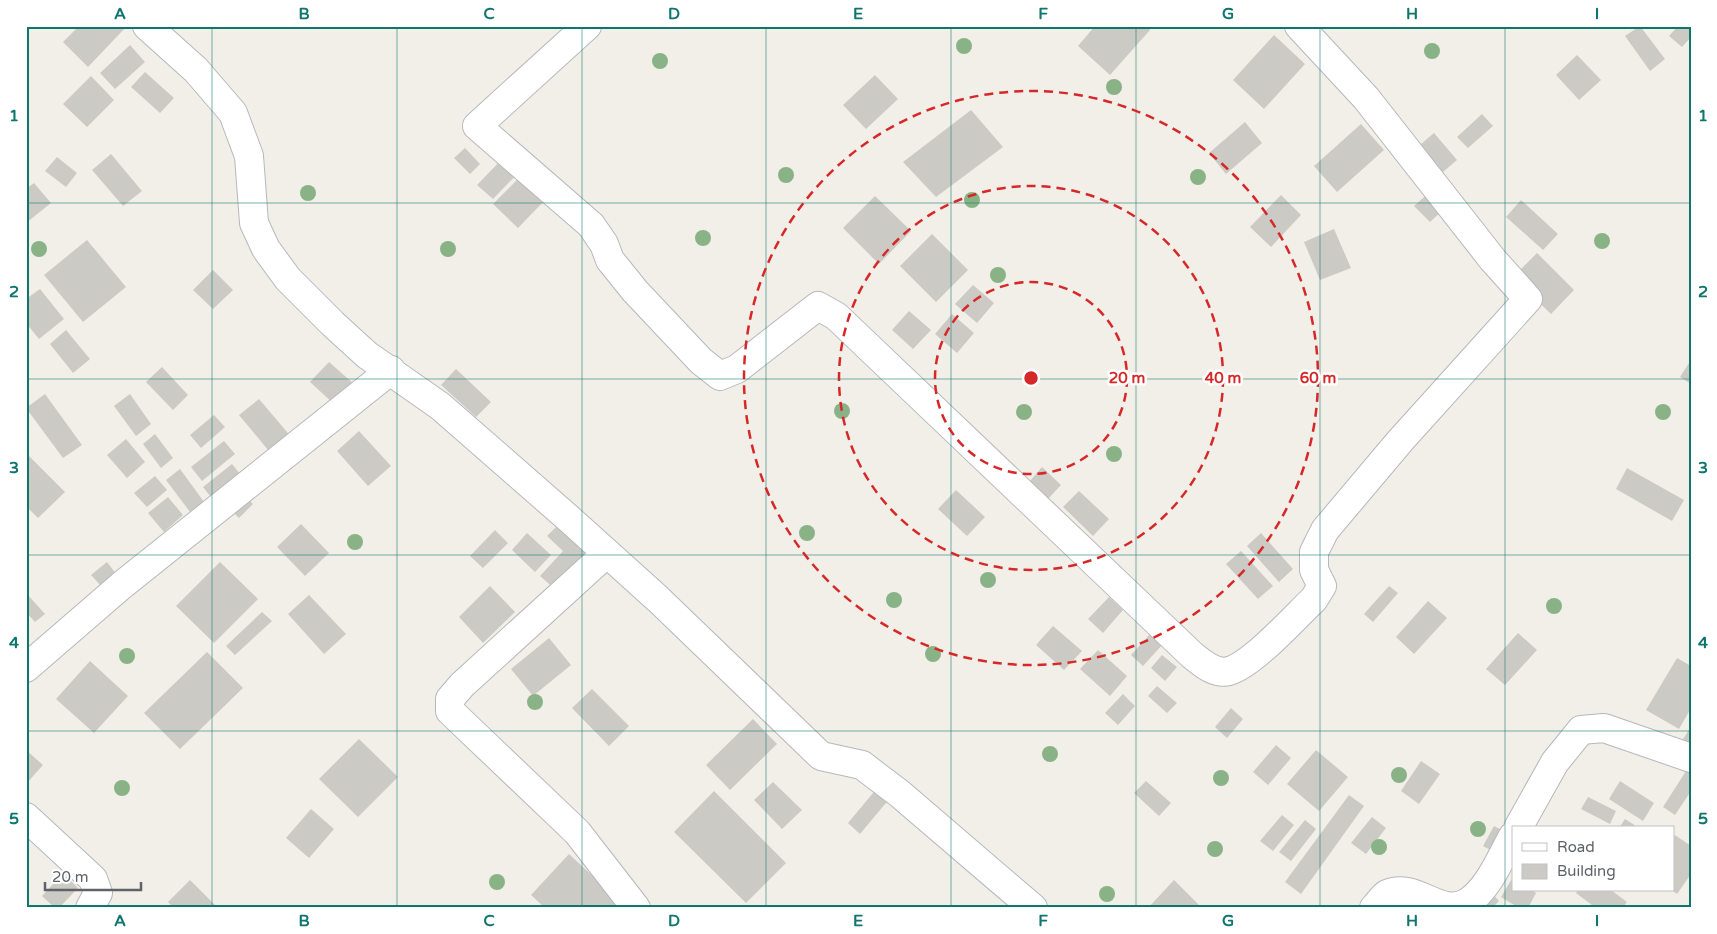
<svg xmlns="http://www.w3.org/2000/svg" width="1717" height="934" font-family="'Varela Round',sans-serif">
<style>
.building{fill:#cccac5}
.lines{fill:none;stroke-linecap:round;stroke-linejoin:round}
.minor-casing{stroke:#b5b8bc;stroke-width:30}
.minor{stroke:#fff;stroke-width:28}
.tree{fill:#89b387}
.grid{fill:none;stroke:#0f766e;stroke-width:1;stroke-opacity:0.55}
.ring{fill:none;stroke:#d62828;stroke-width:2.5;stroke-dasharray:9 6}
.centre{fill:#d62828;stroke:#fff;stroke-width:2.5}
.ring-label{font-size:15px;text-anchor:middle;font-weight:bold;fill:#d62828;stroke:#fff;stroke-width:5;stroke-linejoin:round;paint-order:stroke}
.neatline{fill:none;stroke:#0f766e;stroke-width:2}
.grid-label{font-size:16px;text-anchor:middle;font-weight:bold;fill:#0f766e}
</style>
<rect width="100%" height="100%" fill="#f1efe8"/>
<path class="building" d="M 79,26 L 125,26 L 126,27 L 88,67 L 63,42 Z
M 1095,26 L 1147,26 L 1150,30 L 1110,75 L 1078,46 Z
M 1640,26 L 1665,59 L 1650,71 L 1625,36 Z
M 1678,26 L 1691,26 L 1691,37 L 1682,47 L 1669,36 Z
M 1274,35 L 1305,64 L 1264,109 L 1233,80 Z
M 130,45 L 145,62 L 115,89 L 100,73 Z
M 1577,55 L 1601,80 L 1579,100 L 1556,75 Z
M 145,72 L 174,98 L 160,113 L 131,87 Z
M 875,75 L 898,99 L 866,129 L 843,105 Z
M 91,76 L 114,100 L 87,127 L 63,104 Z
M 971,110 L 1003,147 L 936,197 L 903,162 Z
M 1482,114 L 1493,126 L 1468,148 L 1457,137 Z
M 1245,122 L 1262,143 L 1226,174 L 1209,153 Z
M 1361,124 L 1384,150 L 1337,192 L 1314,166 Z
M 1434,133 L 1457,160 L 1437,177 L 1414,150 Z
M 465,148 L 480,164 L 470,174 L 454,158 Z
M 111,154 L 142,191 L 123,206 L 92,170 Z
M 57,157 L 77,173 L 66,187 L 45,171 Z
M 504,157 L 519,172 L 493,199 L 477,185 Z
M 521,176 L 545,200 L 518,228 L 493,204 Z
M 34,183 L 51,203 L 26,223 L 26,189 Z
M 1430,192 L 1445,208 L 1430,222 L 1414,206 Z
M 1281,195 L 1301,215 L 1271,247 L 1250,227 Z
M 875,196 L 911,231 L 879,264 L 843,228 Z
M 1521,200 L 1558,234 L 1543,250 L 1506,217 Z
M 1334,229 L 1351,268 L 1320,280 L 1304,242 Z
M 932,234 L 968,270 L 936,302 L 900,266 Z
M 87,240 L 126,287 L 83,322 L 44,275 Z
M 1537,253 L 1574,290 L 1551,314 L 1513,277 Z
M 213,270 L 233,290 L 213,309 L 193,290 Z
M 973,285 L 994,303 L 977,323 L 955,304 Z
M 40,289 L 64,319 L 39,339 L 26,323 L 26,299 Z
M 909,311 L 931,330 L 913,349 L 892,330 Z
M 952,314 L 974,333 L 957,353 L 935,334 Z
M 66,330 L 90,359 L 73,373 L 50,344 Z
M 1691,360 L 1691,384 L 1680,377 Z
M 329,362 L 354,384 L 335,405 L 310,382 Z
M 162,367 L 188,395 L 173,410 L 146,382 Z
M 456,369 L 491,402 L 476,417 L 441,385 Z
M 45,394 L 82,445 L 63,458 L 26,408 Z
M 130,394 L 151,424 L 136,436 L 114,406 Z
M 259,399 L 293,439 L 273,456 L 239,415 Z
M 214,415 L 225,427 L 201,448 L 190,435 Z
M 359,431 L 391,466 L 368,486 L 337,451 Z
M 155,434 L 173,458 L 161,468 L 143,444 Z
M 126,439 L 145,462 L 127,478 L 107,455 Z
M 224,441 L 235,454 L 202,481 L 191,467 Z
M 28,455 L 65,492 L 38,518 L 26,506 L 26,457 Z
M 232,464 L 244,479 L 214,501 L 203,487 Z
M 1042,467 L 1061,485 L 1048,499 L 1030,481 Z
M 1627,468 L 1684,500 L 1672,521 L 1616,489 Z
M 180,469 L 207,506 L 193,516 L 166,480 Z
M 155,476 L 167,490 L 147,507 L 134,493 Z
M 956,490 L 985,517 L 967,536 L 938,509 Z
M 1079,491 L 1109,519 L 1093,536 L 1063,507 Z
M 244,495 L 253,504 L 239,518 L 230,509 Z
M 168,497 L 183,515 L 164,532 L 148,513 Z
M 563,520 L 594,550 L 556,590 L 540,576 L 563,551 L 547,536 Z
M 301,524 L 329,553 L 305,576 L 277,547 Z
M 495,530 L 508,543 L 483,568 L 470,556 Z
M 527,533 L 551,555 L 535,572 L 512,550 Z
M 1261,533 L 1293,569 L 1279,582 L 1247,546 Z
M 1241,551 L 1273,586 L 1258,599 L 1226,564 Z
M 107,562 L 117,575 L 102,587 L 91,575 Z
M 220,562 L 258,599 L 214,643 L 176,606 Z
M 490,586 L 515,612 L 483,643 L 459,617 Z
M 1389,586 L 1398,593 L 1373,622 L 1364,614 Z
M 26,593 L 45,614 L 35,622 L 26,612 Z
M 309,595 L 346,634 L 324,654 L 288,614 Z
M 1109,597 L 1123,610 L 1103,633 L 1088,619 Z
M 1428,601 L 1447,618 L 1414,654 L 1396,637 Z
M 262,612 L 272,621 L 235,655 L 226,646 Z
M 1053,626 L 1082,651 L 1064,670 L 1036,645 Z
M 1151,633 L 1163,644 L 1143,666 L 1131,655 Z
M 1518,633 L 1537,650 L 1505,685 L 1486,669 Z
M 549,638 L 571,665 L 533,696 L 511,669 Z
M 1098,650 L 1127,676 L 1110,696 L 1080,669 Z
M 207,652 L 243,688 L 180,749 L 144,713 Z
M 1162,655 L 1177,667 L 1165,681 L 1151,668 Z
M 1677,658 L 1691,666 L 1691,708 L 1679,729 L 1646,710 Z
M 90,661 L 128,696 L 94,733 L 56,699 Z
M 1157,686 L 1177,703 L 1167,713 L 1148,696 Z
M 592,689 L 629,726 L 609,746 L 572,708 Z
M 1123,694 L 1135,706 L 1118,725 L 1105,713 Z
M 1231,708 L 1243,719 L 1227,738 L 1215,727 Z
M 753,719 L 777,744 L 730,790 L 706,765 Z
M 1691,727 L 1691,744 L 1683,739 Z
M 359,739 L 398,777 L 358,817 L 319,779 Z
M 1276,745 L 1291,758 L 1268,785 L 1253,772 Z
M 26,750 L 43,765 L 26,784 Z
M 1316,750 L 1348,777 L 1319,811 L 1287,784 Z
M 1421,761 L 1440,774 L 1419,804 L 1401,791 Z
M 1686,771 L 1691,774 L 1691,791 L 1675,815 L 1663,807 Z
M 1146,781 L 1171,803 L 1159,816 L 1134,793 Z
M 1620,781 L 1654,803 L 1643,821 L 1609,799 Z
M 773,782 L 802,810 L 782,829 L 754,800 Z
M 878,787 L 890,798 L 860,834 L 848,823 Z
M 714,791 L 786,863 L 746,903 L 674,832 Z
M 1349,795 L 1364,806 L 1301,894 L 1285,882 Z
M 1588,797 L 1616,811 L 1610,824 L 1581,809 Z
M 311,809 L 334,829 L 309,858 L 286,838 Z
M 1282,815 L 1294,825 L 1273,851 L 1260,841 Z
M 1372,817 L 1386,828 L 1366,854 L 1351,843 Z
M 1625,819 L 1639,828 L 1619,828 Z
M 1305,820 L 1316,829 L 1291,861 L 1279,852 Z
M 1494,826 L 1513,836 L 1513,862 L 1483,846 Z
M 1675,835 L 1691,846 L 1691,874 L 1677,894 L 1673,891 L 1673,838 Z
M 569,854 L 627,908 L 545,908 L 531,895 Z
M 63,873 L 78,888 L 59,908 L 55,908 L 42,896 Z
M 1513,877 L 1513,890 L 1532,890 L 1536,893 L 1528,908 L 1519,908 L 1501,897 Z
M 190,880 L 218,908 L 174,908 L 168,902 Z
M 1174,880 L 1202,908 L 1148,908 Z
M 1578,890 L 1611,890 L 1627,902 L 1622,908 L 1596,908 L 1576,893 Z
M 1490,891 L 1499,901 L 1492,908 L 1473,908 Z"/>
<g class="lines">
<defs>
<path id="minor" d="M 147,26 L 196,70 L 233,113 L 249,156 L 254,223 L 266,249 L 288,279 L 333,324 L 367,355 L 440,406 L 567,517 L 658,599 L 821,756 L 862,765 L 900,794 L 1033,908
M 587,26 L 477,126 L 591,225 L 604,244 L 610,260 L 635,291 L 701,361 L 720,376 L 737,369 L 818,306 L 836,316 L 1192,655 C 1202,663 1215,675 1229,671 C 1253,664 1294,618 1314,599 L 1322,586 L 1314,570 L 1314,552 L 1325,530 L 1400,441 L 1528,299 L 1493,260 L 1366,98 L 1299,26
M 607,553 L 462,685 L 450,699 L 450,711 L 577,832 L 636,908
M 26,668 L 122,585 L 391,370
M 26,817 L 93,879 L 98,893 L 90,908
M 1518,828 L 1555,762 L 1581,730 L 1604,728 L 1691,758
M 1374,908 C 1378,904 1383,896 1387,894 C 1416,881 1440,919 1468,902 C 1489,888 1501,857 1513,836"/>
</defs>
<use href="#minor" class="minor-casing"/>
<use href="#minor" class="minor"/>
</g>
<g class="tree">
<circle cx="964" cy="46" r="8"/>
<circle cx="1432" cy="51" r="8"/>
<circle cx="660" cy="61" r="8"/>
<circle cx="1114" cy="87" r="8"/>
<circle cx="786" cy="175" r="8"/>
<circle cx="1198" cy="177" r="8"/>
<circle cx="308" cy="193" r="8"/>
<circle cx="972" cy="200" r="8"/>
<circle cx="703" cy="238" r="8"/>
<circle cx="1602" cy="241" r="8"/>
<circle cx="39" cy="249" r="8"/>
<circle cx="448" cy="249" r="8"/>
<circle cx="998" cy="275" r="8"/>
<circle cx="842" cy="411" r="8"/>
<circle cx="1024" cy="412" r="8"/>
<circle cx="1663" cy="412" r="8"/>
<circle cx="1114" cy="454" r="8"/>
<circle cx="807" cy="533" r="8"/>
<circle cx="355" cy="542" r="8"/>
<circle cx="988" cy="580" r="8"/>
<circle cx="894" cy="600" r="8"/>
<circle cx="1554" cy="606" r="8"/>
<circle cx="933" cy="654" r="8"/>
<circle cx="127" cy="656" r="8"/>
<circle cx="535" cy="702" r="8"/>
<circle cx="1050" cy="754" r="8"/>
<circle cx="1399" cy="775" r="8"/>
<circle cx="1221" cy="778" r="8"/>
<circle cx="122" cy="788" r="8"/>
<circle cx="1478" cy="829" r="8"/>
<circle cx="1379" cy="847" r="8"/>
<circle cx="1215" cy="849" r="8"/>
<circle cx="497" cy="882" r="8"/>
<circle cx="1107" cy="894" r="8"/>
</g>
<path class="grid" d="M 212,26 L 212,908M 397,26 L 397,908M 582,26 L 582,908M 766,26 L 766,908M 951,26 L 951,908M 1136,26 L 1136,908M 1320,26 L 1320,908M 1505,26 L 1505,908M 26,203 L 1691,203M 26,379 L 1691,379M 26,555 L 1691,555M 26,731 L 1691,731"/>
<g class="ring">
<circle cx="1031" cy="378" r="96"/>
<circle cx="1031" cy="378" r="192"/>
<circle cx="1031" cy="378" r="287"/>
</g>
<circle cx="1031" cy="378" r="8" class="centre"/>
<g class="ring-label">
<text x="1127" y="383">20 m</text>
<text x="1223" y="383">40 m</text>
<text x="1318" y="383">60 m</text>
</g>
<rect width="1717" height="934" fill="none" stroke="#ffffff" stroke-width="55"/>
<rect x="1512" y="826" width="162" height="65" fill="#ffffff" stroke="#bfc1c3"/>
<rect x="1522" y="843" width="25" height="8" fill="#ffffff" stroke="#bfc1c3"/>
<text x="1557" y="852" font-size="15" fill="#5f6368">Road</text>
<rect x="1522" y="864" width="25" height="15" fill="#cccac5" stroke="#bfc1c3"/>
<text x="1557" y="876" font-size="15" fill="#5f6368">Building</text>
<path d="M45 882v8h96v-8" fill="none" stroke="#5f6368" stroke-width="2.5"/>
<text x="52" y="882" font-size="15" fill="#5f6368" stroke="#ffffff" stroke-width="4" paint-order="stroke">20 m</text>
<rect x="28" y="28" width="1662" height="878" class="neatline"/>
<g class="grid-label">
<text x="120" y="19">A</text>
<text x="304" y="19">B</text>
<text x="489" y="19">C</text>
<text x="674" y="19">D</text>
<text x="858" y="19">E</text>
<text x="1043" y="19">F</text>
<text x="1228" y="19">G</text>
<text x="1412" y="19">H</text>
<text x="1597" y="19">I</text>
<text x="14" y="121">1</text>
<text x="1703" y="121">1</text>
<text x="14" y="297">2</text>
<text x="1703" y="297">2</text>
<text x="14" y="473">3</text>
<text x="1703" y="473">3</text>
<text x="14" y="648">4</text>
<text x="1703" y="648">4</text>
<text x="14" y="824">5</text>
<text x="1703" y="824">5</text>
<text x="120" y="926">A</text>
<text x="304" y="926">B</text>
<text x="489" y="926">C</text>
<text x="674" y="926">D</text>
<text x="858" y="926">E</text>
<text x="1043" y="926">F</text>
<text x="1228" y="926">G</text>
<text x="1412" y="926">H</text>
<text x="1597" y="926">I</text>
</g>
</svg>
